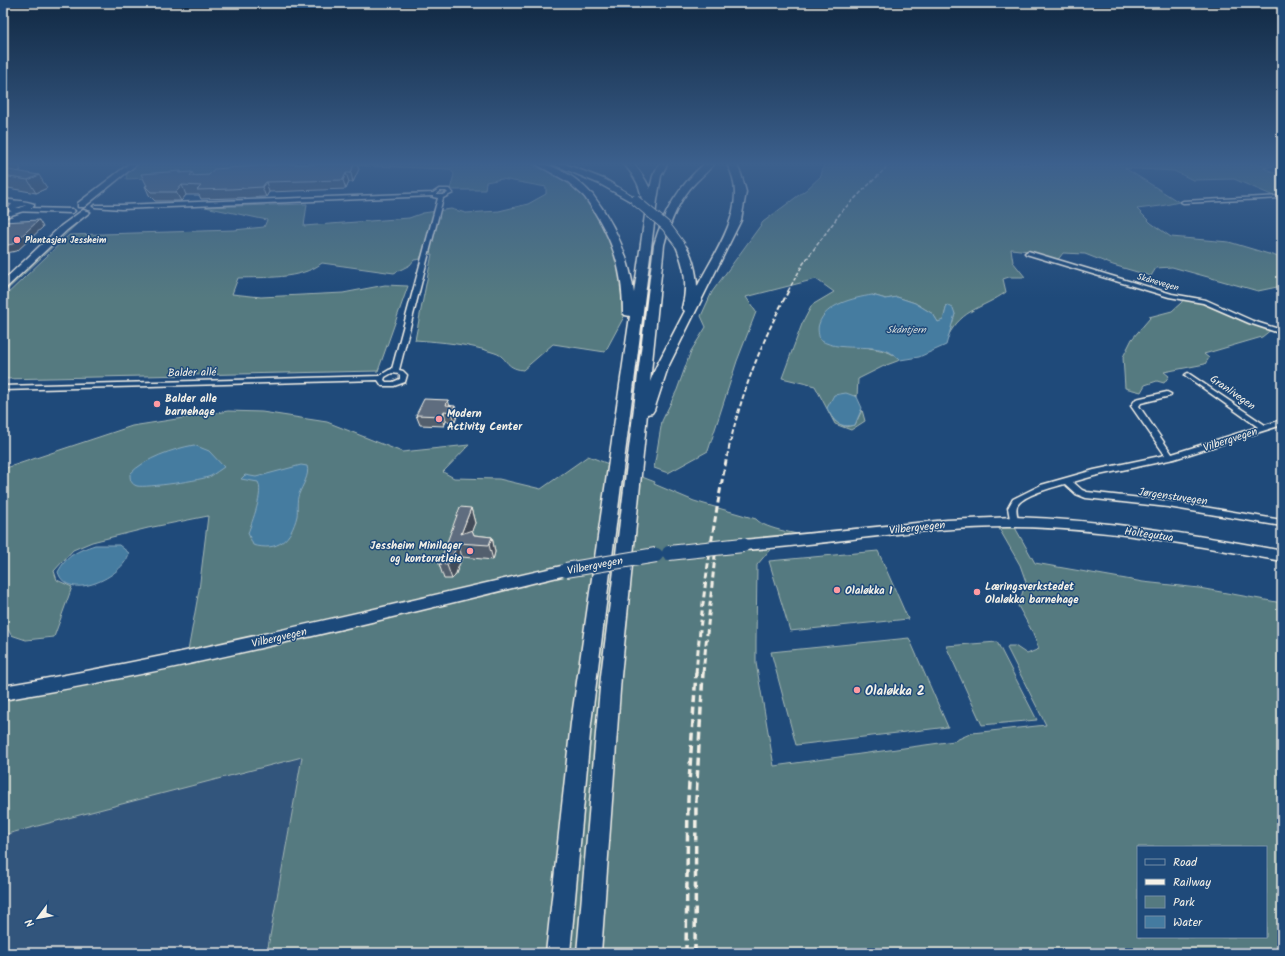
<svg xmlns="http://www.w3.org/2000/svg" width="1285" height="956" font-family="Kalam,sans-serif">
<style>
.built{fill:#32547c}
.green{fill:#557a80;stroke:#a4b6b4;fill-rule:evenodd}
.water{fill:#447ba0;stroke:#8aaabd}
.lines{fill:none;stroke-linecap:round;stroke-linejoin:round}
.minor-casing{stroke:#f4f1e8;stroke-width:3}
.tertiary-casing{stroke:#f4f1e8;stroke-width:3}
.secondary-casing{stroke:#f4f1e8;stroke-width:3}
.trunk-casing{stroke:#f4f1e8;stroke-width:3}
.motorway-casing{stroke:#f4f1e8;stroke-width:3}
.minor{fill:#1f4a7a;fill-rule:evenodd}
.tertiary{fill:#1f4a7a;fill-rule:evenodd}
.secondary{fill:#1f4a7a;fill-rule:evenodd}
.trunk{fill:#1f4a7a;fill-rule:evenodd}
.motorway{fill:#1f4a7a;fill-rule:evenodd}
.rail-far3{stroke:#f4f1e8;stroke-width:1.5;stroke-dasharray:4 2;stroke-linecap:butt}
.rail-far2{stroke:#f4f1e8;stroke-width:2;stroke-dasharray:5 2.5;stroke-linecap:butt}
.rail-far1{stroke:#f4f1e8;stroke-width:3;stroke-dasharray:6 3.5;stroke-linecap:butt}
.rail{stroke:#f4f1e8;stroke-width:3.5;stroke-dasharray:8 4.5;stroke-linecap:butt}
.secondary-bridge-casing{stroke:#f4f1e8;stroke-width:16;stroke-linecap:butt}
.trunk-bridge-casing{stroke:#f4f1e8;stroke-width:11;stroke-linecap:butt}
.secondary-bridge{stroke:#1f4a7a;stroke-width:14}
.trunk-bridge{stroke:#1f4a7a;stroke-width:9}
.wall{fill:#525e6d;stroke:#f4f1e8}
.shaded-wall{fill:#424c59;stroke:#f4f1e8}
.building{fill:#5f6d7f;stroke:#f4f1e8}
.poi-dot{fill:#ff9aa2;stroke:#1f4a7a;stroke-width:1.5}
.labels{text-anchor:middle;stroke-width:3;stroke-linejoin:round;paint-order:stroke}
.far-poi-label{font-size:9px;font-weight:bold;fill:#f4f1e8;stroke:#1f4a7a;text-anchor:start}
.far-street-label{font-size:9px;fill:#f4f1e8;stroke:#1f4a7a}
.far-water-label{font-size:10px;font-style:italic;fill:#dadfdd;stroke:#1f4a7a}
.street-label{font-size:11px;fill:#f4f1e8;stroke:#1f4a7a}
.poi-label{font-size:11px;font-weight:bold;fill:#f4f1e8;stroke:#1f4a7a;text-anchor:start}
.near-poi-label{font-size:13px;font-weight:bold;fill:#f4f1e8;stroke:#1f4a7a;text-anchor:start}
</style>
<rect width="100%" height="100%" fill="#1f4a7a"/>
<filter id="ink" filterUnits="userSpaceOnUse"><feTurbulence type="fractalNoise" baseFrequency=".025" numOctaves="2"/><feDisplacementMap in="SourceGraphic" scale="8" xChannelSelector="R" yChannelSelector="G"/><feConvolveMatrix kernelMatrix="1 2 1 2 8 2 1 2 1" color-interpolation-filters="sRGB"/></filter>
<g filter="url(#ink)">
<path class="built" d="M 302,757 L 267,953 L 3,953 L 3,835 Z"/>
<path class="green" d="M 140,164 L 278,164 L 241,174 L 126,179 L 128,170 Z
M 322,164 L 531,164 L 564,179 L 596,209 L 618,255 L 627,311 L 605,352 L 553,344 L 523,370 C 504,368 508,357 495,353 C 469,344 442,342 415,340 L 432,254 L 421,256 L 421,259 L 414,260 L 410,265 L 394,273 L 322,263 C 300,280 264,277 238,278 L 232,294 L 261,297 L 343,293 L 385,285 L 408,286 L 378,371 L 3,379 L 3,298 L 69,235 L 234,230 L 264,227 L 267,220 L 205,207 L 307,204 L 304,226 L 409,218 L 423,213 L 451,209 L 466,213 L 499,211 L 528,204 L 546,194 L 546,187 L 502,179 L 486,182 L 485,190 L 450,190 L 454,174 L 450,169 Z
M 824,164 L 1282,164 L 1264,168 L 1282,176 L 1282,196 L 1276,197 L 1234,179 L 1193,180 L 1174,171 L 1125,168 L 1179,202 L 1161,206 L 1137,209 L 1151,223 L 1171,237 L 1229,242 L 1282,258 L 1282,286 L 1258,291 L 1172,267 L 1156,268 L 1151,276 L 1113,265 L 1085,254 L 1063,253 L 1057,261 L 1029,251 L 1011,249 L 1013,262 L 1025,277 L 1009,277 L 1003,279 L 1006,292 C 982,309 963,308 948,336 L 955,314 L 947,305 L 943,321 L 938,322 L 933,314 L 915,303 L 897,297 L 886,299 L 872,295 L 869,348 C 881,350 891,351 900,360 L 884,366 L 858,379 L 857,397 L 855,395 L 833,420 L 845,427 L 855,425 L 862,410 L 865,421 L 851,430 L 835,424 L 815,386 L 782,378 L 802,324 L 812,305 L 834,292 L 816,279 L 746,297 L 756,312 L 737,361 L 708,451 L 668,473 L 654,468 L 662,421 L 677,390 L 691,351 L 706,327 L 701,316 L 712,292 L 763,222 L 807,189 L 821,176 Z
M 78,219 L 81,220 L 5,292 L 6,288 L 54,240 Z
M 1182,298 L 1214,304 L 1272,329 L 1262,337 L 1204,354 L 1209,358 L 1205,364 L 1164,372 L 1169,376 L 1164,383 L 1157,381 L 1145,385 L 1141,392 L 1125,388 L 1123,357 L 1132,339 L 1150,318 L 1149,317 L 1172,311 L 1182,302 Z
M 228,411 L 262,412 L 327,422 L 402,452 L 469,445 L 443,472 L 454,478 L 499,479 L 541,489 L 588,456 L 655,482 L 654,484 L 694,501 L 756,519 C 765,530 802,534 816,538 L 773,546 L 757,565 L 756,642 L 756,663 L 774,766 L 954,741 L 972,733 L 1046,725 L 1007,648 L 1008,646 L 1015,646 L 1027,654 L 1039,649 L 1033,633 L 1018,606 L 1026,582 L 1020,565 L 997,525 L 1013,524 L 1035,563 L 1143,582 L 1199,588 L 1282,603 L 1282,953 L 267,953 L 302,757 L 3,835 L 3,687 L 188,651 L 199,590 L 208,516 L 148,528 L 92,542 L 73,550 L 54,571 L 57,580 L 72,587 L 54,637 L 26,640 L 11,635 L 7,627 L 3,627 L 3,469 L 132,426 ZM 1138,847 L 1266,847 L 1266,937 L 1138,937 Z
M 878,551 L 908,619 L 790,631 L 769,561 Z
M 909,638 L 948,727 L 796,745 L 771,652 Z
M 997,642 L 1037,720 L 982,725 L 946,646 Z"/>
<path class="water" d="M 872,295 L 886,299 L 897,297 L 915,303 L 933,314 L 938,322 L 943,320 L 947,305 L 953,308 L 955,314 L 946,345 L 919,357 L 900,360 C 880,338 844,355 820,340 C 819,336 817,329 819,324 C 825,304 854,298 872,295 Z
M 846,393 L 857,397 L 862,408 L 855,425 C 839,428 834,422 827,408 L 834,395 Z
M 194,445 L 209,451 L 224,467 C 220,470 215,473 211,476 C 203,480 146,488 137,486 C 131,484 130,480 130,474 C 145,458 173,449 194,445 Z
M 301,465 L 307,466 C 310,475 302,486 299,494 C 296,501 298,509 297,516 C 291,540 278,552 253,545 L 248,533 C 252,522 264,492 258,482 L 241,479 L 245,475 L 256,477 Z
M 95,545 L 119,545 L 129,553 C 124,577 67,603 58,572 C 67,555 77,551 95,545 Z"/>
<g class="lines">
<defs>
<path id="minor" d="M 439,189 L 449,189 L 453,193 L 443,198 L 399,370 L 403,371 L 407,375 L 405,382 L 394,386 L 382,386 L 378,380 L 3,390 L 3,386 L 379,376 L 389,370 L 392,369 L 438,198 L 433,197 L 433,196 L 121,209 L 95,207 L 93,206 L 95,205 L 121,205 L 433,193 ZM 440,191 L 446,191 L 448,193 L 443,195 L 437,195 L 437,193 ZM 392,373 L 399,374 L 400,375 L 400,379 L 393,382 L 386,382 L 384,380 L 385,377 Z
M 1282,196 L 1282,198 L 1183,203 L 1181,202 L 1183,201 Z
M 21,208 L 23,209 L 23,211 L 3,218 L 3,214 Z
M 1028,251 L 1172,294 L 1206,300 L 1253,321 L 1282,330 L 1282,334 L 1249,323 L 1203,303 L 1169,297 L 1026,254 L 1025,253 Z
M 1188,373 L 1265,425 L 1282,420 L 1282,425 L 1174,459 L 1094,476 L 1073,482 L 1082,490 L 1087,492 L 1168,501 L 1282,520 L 1282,526 L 1168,507 L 1086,498 L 1076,494 L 1065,484 C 1054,487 1022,495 1017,506 C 1015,512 1019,518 1017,524 L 1011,524 L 1008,508 L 1013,499 L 1041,485 L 1094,470 L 1165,455 L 1131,406 L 1136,399 L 1167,392 L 1171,394 L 1170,396 L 1141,403 L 1139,406 L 1172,454 L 1258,427 L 1186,376 L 1185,375 L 1186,374 Z"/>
<path id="tertiary" d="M 3,199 C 13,201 24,200 34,204 L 34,206 L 30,208 L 72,209 L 75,211 L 72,213 L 11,211 L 8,209 L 12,204 L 3,203 ZM 26,205 L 20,208 L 16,208 Z"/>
<path id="secondary" d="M 129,164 L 137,164 L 84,207 L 78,207 L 78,203 Z
M 83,210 L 90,212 L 67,230 L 6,288 L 3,289 L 3,281 L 61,226 Z
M 1014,517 C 1105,520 1193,534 1282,551 L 1282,561 C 1194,545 1105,528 1015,527 C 924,526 834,544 743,550 L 738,549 L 736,545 L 738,541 L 743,540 L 947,520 Z
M 566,565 L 571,566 L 573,570 L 571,574 L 566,575 C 379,620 193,668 3,700 L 3,686 C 192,654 379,607 566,565 Z"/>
<path id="trunk" d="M 536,164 C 557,164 580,180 593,196 L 592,198 L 586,198 L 568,182 Z
M 553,164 L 565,164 L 606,180 L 639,200 L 635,203 L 632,202 L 600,184 Z"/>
<path id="motorway" d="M 624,164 L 633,164 C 641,172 646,180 650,189 L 653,176 L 659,164 L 667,164 L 661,176 L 657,200 L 591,723 L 570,953 L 546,953 L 571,723 L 630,316 L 625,315 L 623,313 C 623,266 611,234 584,196 L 589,193 L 592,194 C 615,224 629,256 634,293 L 646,208 L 642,205 C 642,187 635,177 624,164 Z
M 704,164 L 714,164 C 708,171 702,176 696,182 C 679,199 670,221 664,245 L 650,382 L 656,367 L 685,311 L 682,308 C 688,286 685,267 676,246 L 681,243 C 692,246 697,277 697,287 C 715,251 751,205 727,164 L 736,164 L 741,174 L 746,192 L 741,220 L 668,367 L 654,410 L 652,413 L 647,414 L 621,676 L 601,953 L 577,953 L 601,676 L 654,245 C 663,213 679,186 704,164 Z"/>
</defs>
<use href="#minor" class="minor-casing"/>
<use href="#tertiary" class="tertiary-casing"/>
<use href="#secondary" class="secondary-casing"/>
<use href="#trunk" class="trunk-casing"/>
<use href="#motorway" class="motorway-casing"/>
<use href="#minor" class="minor"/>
<use href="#tertiary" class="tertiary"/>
<use href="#secondary" class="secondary"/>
<use href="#trunk" class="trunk"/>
<use href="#motorway" class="motorway"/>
<path class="rail-far3" d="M 788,291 L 803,264 L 842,211 L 890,164"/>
<path class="rail-far2" d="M 727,457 C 739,399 761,342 789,290"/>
<path class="rail-far1" d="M 696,673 C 702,600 712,528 727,456
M 703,673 L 716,546"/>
<path class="rail" d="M 686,953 L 688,799 L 696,672
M 695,953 L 696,800 L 703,672"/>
<defs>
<path id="secondary-bridge" d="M 669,553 L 743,545
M 566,570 L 656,555"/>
<path id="trunk-bridge" d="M 635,200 L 666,226 L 681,246"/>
</defs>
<use href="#secondary-bridge" class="secondary-bridge-casing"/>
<use href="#trunk-bridge" class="trunk-bridge-casing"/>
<use href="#secondary-bridge" class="secondary-bridge"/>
<use href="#trunk-bridge" class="trunk-bridge"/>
</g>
<path class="wall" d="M 3,164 L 21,170 L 19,171 L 47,188 L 36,193 L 3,187 Z
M 359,169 L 353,182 L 349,182 L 346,189 L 269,192 L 266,197 L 201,199 L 199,195 L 186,195 L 181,201 L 155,201 L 149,195 L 145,186 L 147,186 L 181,171 L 182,173 L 194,176 Z
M 450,405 L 457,416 L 455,422 L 446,421 L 444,426 L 420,425 L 416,415 Z
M 471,508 L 475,523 L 472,530 L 474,535 L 492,537 L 495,552 L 493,560 L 462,557 L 455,576 L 452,579 L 444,579 L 439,564 Z"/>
<path class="shaded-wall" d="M 3,164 L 18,164 L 21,170 L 8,176 L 3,176 Z
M 354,164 L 357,164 L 359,169 L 353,182 L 351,173 Z
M 192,172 L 197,182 L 190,176 Z
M 346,173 L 349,182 L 346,189 L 343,180 Z
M 39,175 L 47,188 L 36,193 L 28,180 Z
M 266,182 L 269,192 L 266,197 L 262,187 Z
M 182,185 L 186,195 L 181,201 L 176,192 Z
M 39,220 L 43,227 L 17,251 L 6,253 L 3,249 L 3,246 Z
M 448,400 L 451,410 L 446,405 Z
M 455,406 L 457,416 L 455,422 L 452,412 Z
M 444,411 L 446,421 L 444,426 L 442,416 Z
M 471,508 L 475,523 L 467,543 L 461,534 Z
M 492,537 L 495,552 L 493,560 L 489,545 Z
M 458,543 L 462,557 L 455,576 L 452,579 L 447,565 Z"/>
<path class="building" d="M 287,164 L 354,164 L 351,173 L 346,173 L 343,180 L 266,182 L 262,187 L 231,189 L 197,190 L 201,186 L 182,185 L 176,192 L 151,192 L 145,186 L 147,186 L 141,174 L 181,171 L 179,173 L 192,172 L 190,176 L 209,175 L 214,169 Z
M 3,169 L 39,175 L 28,180 L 3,176 Z
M 39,220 L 13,244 L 3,246 L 3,222 Z
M 424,399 L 448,400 L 446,405 L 455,406 L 452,412 L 444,411 L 442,416 L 416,415 Z
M 460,507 L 471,508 L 461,534 L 472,530 L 474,535 L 492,537 L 489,545 L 458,543 L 450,562 L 447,565 L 439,564 Z"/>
</g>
<linearGradient id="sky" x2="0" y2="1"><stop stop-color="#112943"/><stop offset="0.55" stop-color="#3c608d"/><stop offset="1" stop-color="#3c608d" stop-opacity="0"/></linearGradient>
<rect width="1285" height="298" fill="url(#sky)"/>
<g class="poi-dot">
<circle cx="17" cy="240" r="4"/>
<circle cx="157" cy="404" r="4"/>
<circle cx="439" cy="419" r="4"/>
<circle cx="470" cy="551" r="4"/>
<circle cx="837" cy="590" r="4"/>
<circle cx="977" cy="592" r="4"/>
<circle cx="857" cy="690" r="4"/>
</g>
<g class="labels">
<g class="far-poi-label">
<text x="25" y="243">Plantasjen Jessheim</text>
</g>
<g class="far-street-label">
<text transform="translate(1158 282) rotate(16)" y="3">Skånevegen</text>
</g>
<g class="far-water-label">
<text x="906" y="333">Skåntjern</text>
</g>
<g class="street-label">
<text transform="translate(192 372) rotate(-1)" y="4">Balder allé</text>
<text transform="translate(1233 392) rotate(35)" y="4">Granlivegen</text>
<text transform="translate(1230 439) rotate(-18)" y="4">Vilbergvegen</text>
<text transform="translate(1173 496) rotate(8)" y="4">Jørgenstuvegen</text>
<text transform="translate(917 527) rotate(-6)" y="4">Vilbergvegen</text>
<text transform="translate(1149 534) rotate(8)" y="4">Holtegutua</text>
<text transform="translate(595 565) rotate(-11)" y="4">Vilbergvegen</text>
<text transform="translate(279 637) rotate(-13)" y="4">Vilbergvegen</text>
</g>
<g class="poi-label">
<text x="165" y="402">Balder alle<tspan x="165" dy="13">barnehage</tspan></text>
<text x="447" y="417">Modern<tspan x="447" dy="13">Activity Center</tspan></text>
<text x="462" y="549" text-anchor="end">Jessheim Minilager<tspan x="462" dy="13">og kontorutleie</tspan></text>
<text x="985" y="590">Læringsverkstedet<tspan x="985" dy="13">Olaløkka barnehage</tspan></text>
<text x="845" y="594">Olaløkka 1</text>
</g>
<g class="near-poi-label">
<text x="865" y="695">Olaløkka 2</text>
</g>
</g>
<rect width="1285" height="956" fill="none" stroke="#1f4a7a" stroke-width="16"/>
<rect x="8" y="8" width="1269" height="940" fill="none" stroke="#f4f1e8" stroke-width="1.5" filter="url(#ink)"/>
<rect x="1137" y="846" width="130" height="92" fill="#1f4a7a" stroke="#748da6"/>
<rect x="1145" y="859" width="20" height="6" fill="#1f4a7a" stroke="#748da6"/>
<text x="1173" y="866" font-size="12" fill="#f4f1e8">Road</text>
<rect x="1145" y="879" width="20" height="6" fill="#f4f1e8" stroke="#748da6"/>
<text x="1173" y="886" font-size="12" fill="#f4f1e8">Railway</text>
<rect x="1145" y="896" width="20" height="12" fill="#557a80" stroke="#748da6"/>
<text x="1173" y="906" font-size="12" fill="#f4f1e8">Park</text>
<rect x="1145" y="916" width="20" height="12" fill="#447ba0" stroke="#748da6"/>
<text x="1173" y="926" font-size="12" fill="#f4f1e8">Water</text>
<g transform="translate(38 918) rotate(238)" stroke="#1f4a7a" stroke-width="3" paint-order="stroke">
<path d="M0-3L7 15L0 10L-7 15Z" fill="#f4f1e8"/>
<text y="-6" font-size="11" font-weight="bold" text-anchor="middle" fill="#f4f1e8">N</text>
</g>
</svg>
